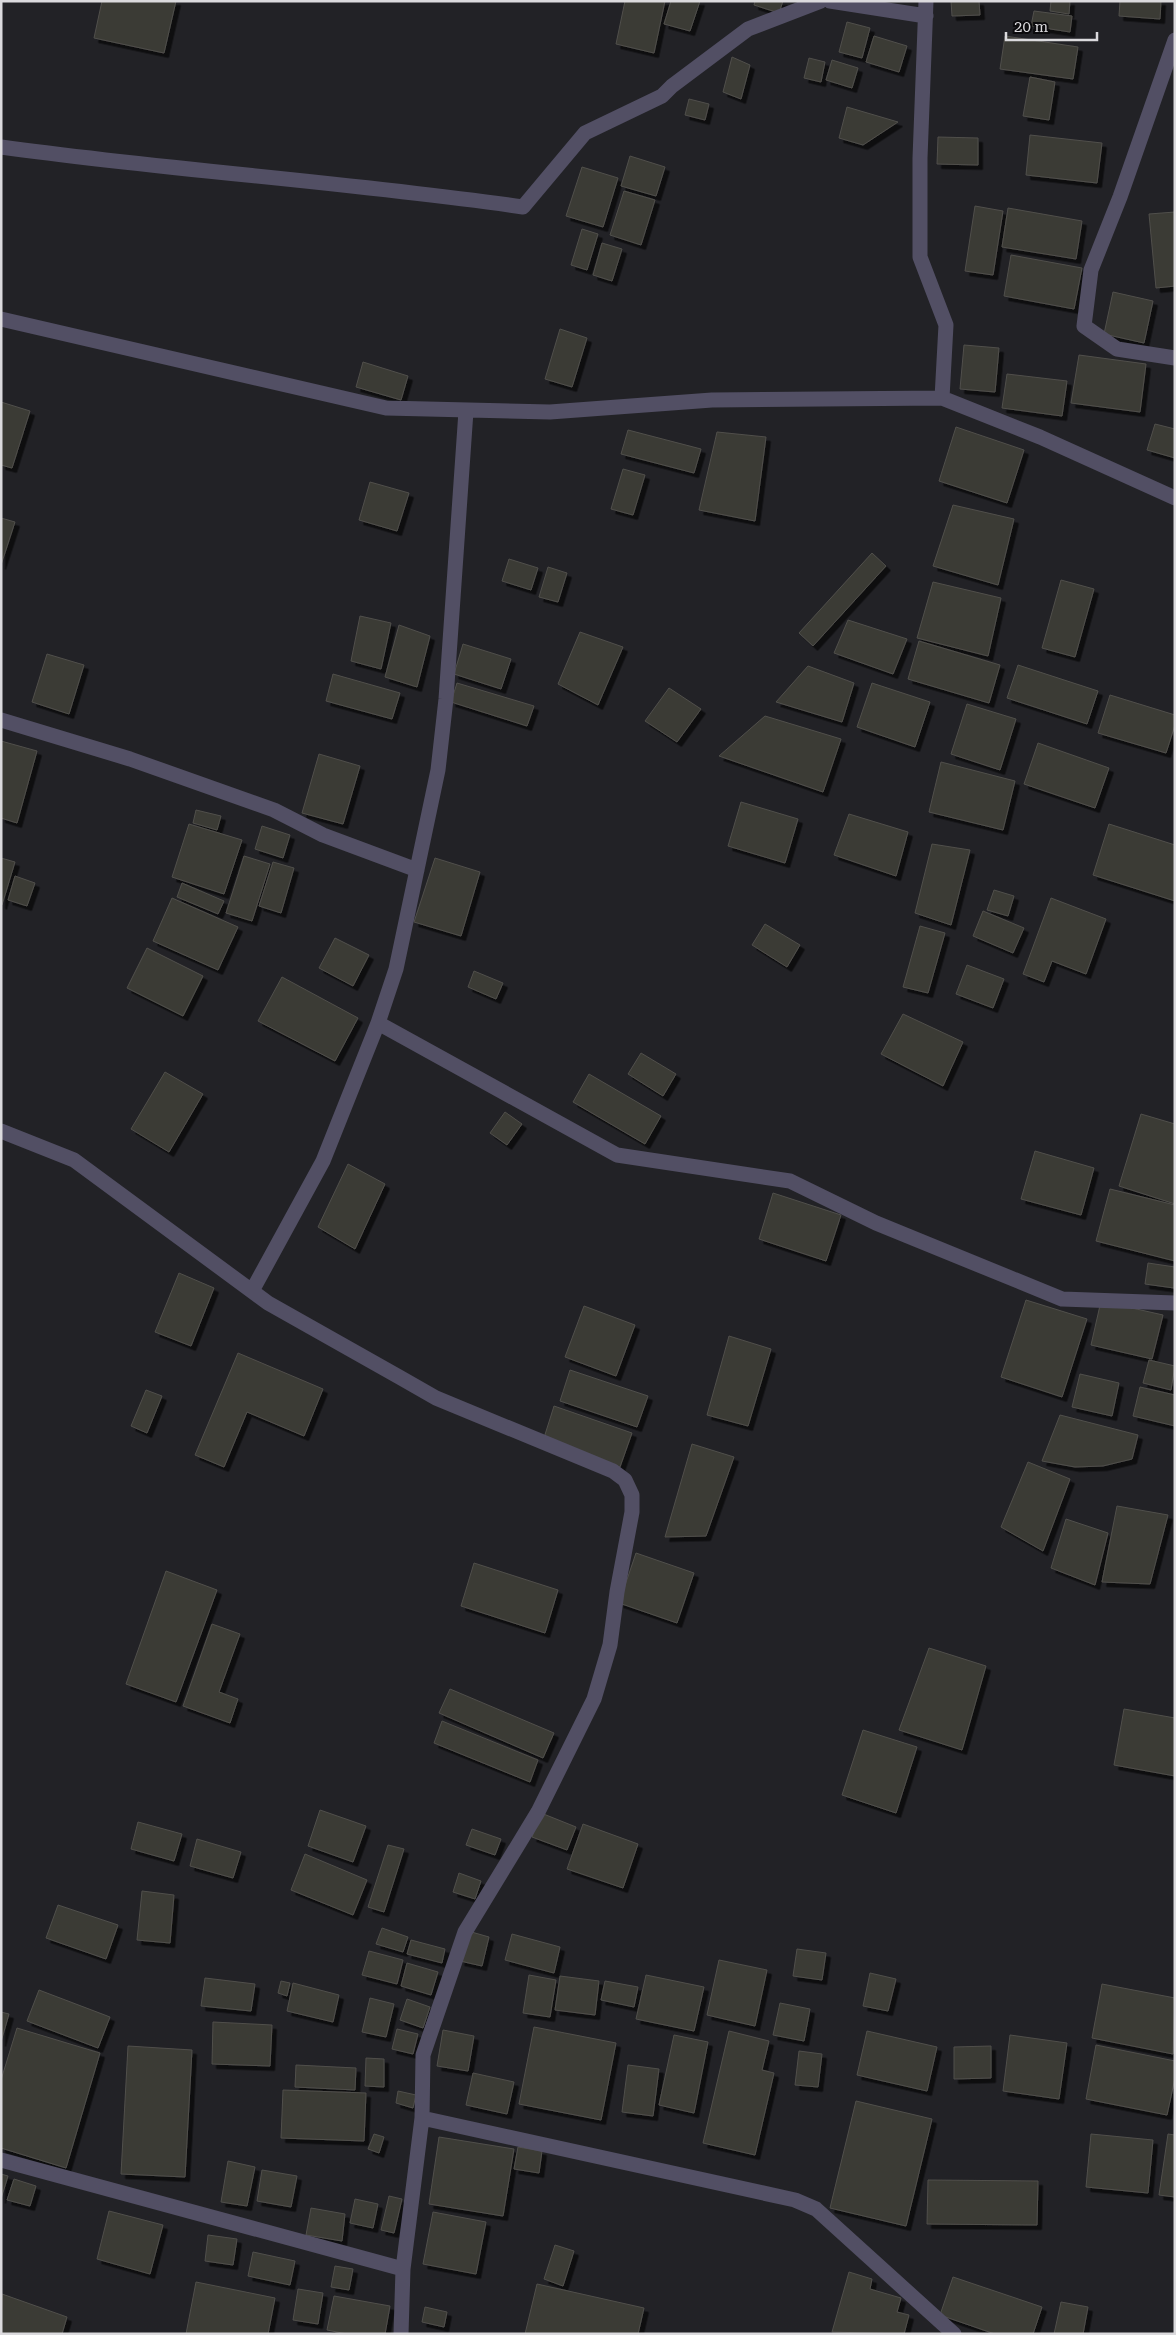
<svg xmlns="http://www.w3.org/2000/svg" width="1176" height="2335" font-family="'Roboto Serif',serif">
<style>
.building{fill:#3b3a35;stroke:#504f4b;filter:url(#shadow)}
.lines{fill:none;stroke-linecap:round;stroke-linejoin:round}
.street{stroke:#524f64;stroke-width:15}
</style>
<defs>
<filter id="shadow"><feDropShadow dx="4.5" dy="4.5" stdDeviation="0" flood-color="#0009"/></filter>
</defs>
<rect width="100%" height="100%" fill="#222226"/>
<path class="building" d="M 102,1 L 176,1 L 164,53 L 94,38 Z
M 625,1 L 665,1 L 654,53 L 616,44 Z
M 671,1 L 700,1 L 690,31 L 664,24 Z
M 755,1 L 783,1 L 779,13 L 754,5 Z
M 951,1 L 979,1 L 980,15 L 952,16 Z
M 1051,1 L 1070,1 L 1069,14 L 1050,11 Z
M 1120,1 L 1161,1 L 1160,19 L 1119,16 Z
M 1034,11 L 1072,16 L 1070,32 L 1031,26 Z
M 847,22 L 870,28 L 862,58 L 839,52 Z
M 874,36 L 907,46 L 899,72 L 866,62 Z
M 1005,36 L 1078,47 L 1073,79 L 1000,69 Z
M 732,57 L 750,65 L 741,99 L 723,92 Z
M 809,58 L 825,62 L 821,82 L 804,78 Z
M 832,60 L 858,68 L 852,88 L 826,80 Z
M 1030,77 L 1055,82 L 1049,120 L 1023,116 Z
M 689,99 L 709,104 L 705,120 L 685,115 Z
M 847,107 L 898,122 L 863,145 L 839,138 Z
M 1030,135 L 1102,143 L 1097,183 L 1026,175 Z
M 938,137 L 978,138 L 978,165 L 937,164 Z
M 630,156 L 665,167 L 656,196 L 621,186 Z
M 582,167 L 618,178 L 603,227 L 566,216 Z
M 624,191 L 655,200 L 641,245 L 610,235 Z
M 975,206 L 1003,211 L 993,275 L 965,271 Z
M 1008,208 L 1082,221 L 1076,259 L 1002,247 Z
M 1175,212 L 1175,286 L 1156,288 L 1149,214 Z
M 582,229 L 598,234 L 587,270 L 571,265 Z
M 602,243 L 622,249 L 612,281 L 593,275 Z
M 1011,255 L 1082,268 L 1074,309 L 1004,296 Z
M 1113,292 L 1153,301 L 1144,343 L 1104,334 Z
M 560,329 L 587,338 L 572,387 L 545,379 Z
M 964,345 L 999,348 L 995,392 L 960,389 Z
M 1079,355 L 1146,364 L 1140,412 L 1071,403 Z
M 363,362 L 408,376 L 401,400 L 356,387 Z
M 1007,374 L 1067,381 L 1062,416 L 1002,408 Z
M 1,402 L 30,411 L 12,468 L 1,465 Z
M 1155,424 L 1175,429 L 1175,458 L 1147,450 Z
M 956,427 L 1024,450 L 1007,503 L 939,481 Z
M 628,430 L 701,449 L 694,473 L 621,454 Z
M 717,432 L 766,437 L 755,521 L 699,510 Z
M 623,469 L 645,475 L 633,515 L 611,509 Z
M 370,482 L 409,493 L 397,531 L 359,520 Z
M 953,505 L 1014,519 L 998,585 L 933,566 Z
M 1,518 L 15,522 L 1,565 Z
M 872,553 L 886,566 L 813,646 L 799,633 Z
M 509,559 L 538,568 L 531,590 L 502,581 Z
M 548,567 L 567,573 L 558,602 L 539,597 Z
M 1061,580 L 1094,589 L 1075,657 L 1042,648 Z
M 933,582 L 1001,598 L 988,656 L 917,638 Z
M 360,616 L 391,623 L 381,669 L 351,661 Z
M 848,620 L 907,639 L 893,674 L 834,653 Z
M 399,625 L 430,636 L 417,687 L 385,677 Z
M 580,632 L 623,647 L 598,705 L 558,684 Z
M 919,641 L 1000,665 L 989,703 L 908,679 Z
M 463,644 L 511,659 L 501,689 L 454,674 Z
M 47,654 L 84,665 L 69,714 L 32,702 Z
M 1018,665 L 1098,691 L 1087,724 L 1007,698 Z
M 808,666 L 854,683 L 842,722 L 776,702 Z
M 333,674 L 400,693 L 392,719 L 326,701 Z
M 457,683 L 534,706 L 527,726 L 451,702 Z
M 872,683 L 930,702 L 915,747 L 857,727 Z
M 669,688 L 701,709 L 677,742 L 645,721 Z
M 1110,695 L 1175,715 L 1175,725 L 1166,753 L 1098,733 Z
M 967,704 L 1016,719 L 1000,770 L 951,754 Z
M 765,716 L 841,739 L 823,792 L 719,756 Z
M 1,741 L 37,751 L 17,823 L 1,818 Z
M 1038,743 L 1109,768 L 1095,808 L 1024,784 Z
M 319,754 L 360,766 L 343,824 L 302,813 Z
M 941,762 L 1015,781 L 1003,830 L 929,812 Z
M 741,802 L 798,819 L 785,863 L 728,846 Z
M 196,810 L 221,816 L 217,830 L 193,823 Z
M 849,814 L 908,832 L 896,876 L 834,855 Z
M 189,824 L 242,840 L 224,894 L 172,877 Z
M 1109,824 L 1175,845 L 1175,901 L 1093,875 Z
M 262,826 L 290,835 L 283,858 L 255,849 Z
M 932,844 L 970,850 L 951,925 L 915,913 Z
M 244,856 L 270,864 L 252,921 L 226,913 Z
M 1,858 L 15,862 L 2,905 L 1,904 Z
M 435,858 L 480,872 L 461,936 L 414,922 Z
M 273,862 L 294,868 L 281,913 L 259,906 Z
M 15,876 L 35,883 L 27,906 L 8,900 Z
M 182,883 L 224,901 L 218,914 L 177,897 Z
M 994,890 L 1014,896 L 1008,916 L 987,910 Z
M 172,898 L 238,927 L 218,970 L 153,941 Z
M 1051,898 L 1106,919 L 1086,974 L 1052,961 L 1044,982 L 1023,974 Z
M 983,911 L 1024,928 L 1013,953 L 973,936 Z
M 765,924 L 800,945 L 787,967 L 752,945 Z
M 920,926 L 945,933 L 928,993 L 903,987 Z
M 335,938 L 369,955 L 353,986 L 319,968 Z
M 147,948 L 203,976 L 183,1016 L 127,988 Z
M 967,965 L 1004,979 L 993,1008 L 956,994 Z
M 474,971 L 503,983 L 496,999 L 468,987 Z
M 282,977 L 358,1018 L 335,1061 L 258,1021 Z
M 903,1014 L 963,1042 L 943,1086 L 881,1054 Z
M 641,1053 L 676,1074 L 663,1096 L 628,1074 Z
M 165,1072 L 203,1094 L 169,1152 L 131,1129 Z
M 589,1074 L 661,1116 L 645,1144 L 573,1102 Z
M 505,1112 L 522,1124 L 507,1145 L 490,1133 Z
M 1141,1114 L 1175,1124 L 1175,1204 L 1119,1186 Z
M 1035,1151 L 1094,1168 L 1081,1215 L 1021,1199 Z
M 348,1164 L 385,1184 L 355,1249 L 318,1227 Z
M 1110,1189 L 1175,1205 L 1175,1261 L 1096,1241 Z
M 773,1193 L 841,1215 L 826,1261 L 759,1239 Z
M 1148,1263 L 1175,1267 L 1174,1288 L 1145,1284 Z
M 179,1273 L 214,1288 L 191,1346 L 155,1332 Z
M 1026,1300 L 1087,1319 L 1062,1397 L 1001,1377 Z
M 1101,1301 L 1163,1315 L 1152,1359 L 1091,1345 Z
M 584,1306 L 635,1325 L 616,1376 L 565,1357 Z
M 729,1336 L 771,1349 L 748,1426 L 707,1415 Z
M 238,1353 L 323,1389 L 304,1436 L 247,1412 L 224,1467 L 195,1455 Z
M 1149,1360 L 1175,1366 L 1171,1390 L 1143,1383 Z
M 570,1370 L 648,1396 L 637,1427 L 560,1401 Z
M 1080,1374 L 1119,1383 L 1112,1416 L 1072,1407 Z
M 1140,1387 L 1175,1395 L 1175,1426 L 1133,1416 Z
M 146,1390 L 162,1396 L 147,1433 L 131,1426 Z
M 554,1406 L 632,1433 L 620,1467 L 543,1441 Z
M 1060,1415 L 1138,1435 L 1132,1459 L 1103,1466 L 1075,1467 L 1042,1461 Z
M 692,1444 L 734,1457 L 706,1536 L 665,1537 Z
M 1028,1462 L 1070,1479 L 1043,1551 L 1001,1527 Z
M 1117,1506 L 1168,1515 L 1150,1584 L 1102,1582 Z
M 1066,1519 L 1108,1533 L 1095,1585 L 1051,1568 Z
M 636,1553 L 694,1573 L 677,1623 L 619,1603 Z
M 474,1563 L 558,1590 L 545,1633 L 461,1606 Z
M 166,1571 L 217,1590 L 176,1702 L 126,1684 Z
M 212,1624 L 240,1634 L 219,1692 L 238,1699 L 230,1723 L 183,1706 Z
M 929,1648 L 986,1666 L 962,1750 L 899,1730 Z
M 450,1689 L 554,1733 L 543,1758 L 439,1713 Z
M 1124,1709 L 1175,1718 L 1175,1776 L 1114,1765 Z
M 442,1721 L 538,1760 L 530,1782 L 434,1743 Z
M 863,1730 L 917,1747 L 896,1813 L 842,1795 Z
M 320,1810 L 366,1826 L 353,1862 L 308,1846 Z
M 541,1813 L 576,1827 L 567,1850 L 532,1837 Z
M 138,1822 L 182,1834 L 174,1861 L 131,1849 Z
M 583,1824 L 638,1844 L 623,1888 L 567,1869 Z
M 472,1829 L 501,1839 L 495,1855 L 466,1845 Z
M 197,1839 L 241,1852 L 233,1878 L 190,1866 Z
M 388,1845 L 404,1849 L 384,1912 L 368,1907 Z
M 305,1854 L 367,1880 L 353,1915 L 291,1890 Z
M 459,1873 L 481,1881 L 475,1899 L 453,1892 Z
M 142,1891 L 174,1895 L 170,1943 L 137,1940 Z
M 58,1905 L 118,1925 L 106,1959 L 46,1938 Z
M 382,1928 L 408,1937 L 403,1952 L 376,1944 Z
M 468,1931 L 489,1937 L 482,1966 L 460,1961 Z
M 512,1934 L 560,1947 L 554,1973 L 505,1960 Z
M 411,1940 L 445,1949 L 442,1963 L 407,1954 Z
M 797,1949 L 826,1953 L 822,1980 L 793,1976 Z
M 369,1951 L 403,1960 L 397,1984 L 362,1975 Z
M 719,1960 L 767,1970 L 755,2026 L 707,2015 Z
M 407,1963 L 438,1972 L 431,1995 L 401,1986 Z
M 870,1973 L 896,1979 L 888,2011 L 863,2006 Z
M 529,1975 L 556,1980 L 550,2017 L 523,2013 Z
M 646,1975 L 704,1987 L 694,2031 L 636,2019 Z
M 560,1976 L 599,1981 L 595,2015 L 555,2010 Z
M 205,1978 L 255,1984 L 251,2011 L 201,2006 Z
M 281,1981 L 290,1983 L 287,1996 L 278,1993 Z
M 605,1981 L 638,1987 L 634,2007 L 601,2000 Z
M 293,1983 L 339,1995 L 333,2022 L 287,2011 Z
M 1102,1984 L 1175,1998 L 1173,2054 L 1092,2038 Z
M 39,1990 L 110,2017 L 98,2048 L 27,2021 Z
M 370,1998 L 394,2004 L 386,2037 L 362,2032 Z
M 407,1999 L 430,2007 L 423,2028 L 400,2020 Z
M 780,2003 L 810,2009 L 804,2041 L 773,2035 Z
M 1,2012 L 9,2014 L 1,2042 Z
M 213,2022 L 272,2025 L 270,2066 L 212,2064 Z
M 534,2027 L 616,2043 L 601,2120 L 519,2104 Z
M 17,2028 L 100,2053 L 66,2168 L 1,2148 L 1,2080 Z
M 397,2029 L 418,2034 L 413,2054 L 392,2049 Z
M 443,2030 L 474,2036 L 468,2071 L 437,2066 Z
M 729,2031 L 769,2041 L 762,2070 L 774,2073 L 755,2155 L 703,2143 Z
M 867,2031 L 937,2047 L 927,2091 L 857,2075 Z
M 674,2035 L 708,2042 L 694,2113 L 659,2105 Z
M 1010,2035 L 1067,2043 L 1059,2099 L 1003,2091 Z
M 1096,2045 L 1175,2061 L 1175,2078 L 1167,2115 L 1086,2099 Z
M 128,2046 L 192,2050 L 185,2177 L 121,2174 Z
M 991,2046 L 991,2078 L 954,2079 L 954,2047 Z
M 799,2051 L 822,2054 L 818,2087 L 795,2085 Z
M 366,2058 L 384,2059 L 384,2087 L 365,2086 Z
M 296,2065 L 356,2068 L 355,2090 L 295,2087 Z
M 628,2065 L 659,2069 L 653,2116 L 622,2112 Z
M 473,2073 L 514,2082 L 507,2114 L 466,2105 Z
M 283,2090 L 366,2093 L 364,2141 L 281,2138 Z
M 398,2091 L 416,2095 L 413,2108 L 396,2103 Z
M 856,2101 L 932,2119 L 906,2226 L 830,2208 Z
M 374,2134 L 384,2137 L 379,2153 L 368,2149 Z
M 1091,2134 L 1153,2140 L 1148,2193 L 1086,2187 Z
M 1168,2134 L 1175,2135 L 1175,2197 L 1159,2195 Z
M 439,2137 L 514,2149 L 503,2216 L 429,2204 Z
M 518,2147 L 542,2151 L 539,2173 L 514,2169 Z
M 228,2161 L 255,2167 L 247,2206 L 221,2202 Z
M 262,2170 L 297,2176 L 291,2207 L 257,2201 Z
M 1,2174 L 8,2176 L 1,2199 Z
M 14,2179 L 36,2186 L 30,2206 L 7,2200 Z
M 928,2180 L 1038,2181 L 1037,2225 L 927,2224 Z
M 389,2196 L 402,2199 L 394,2233 L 381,2230 Z
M 355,2199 L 378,2204 L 373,2228 L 350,2223 Z
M 311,2208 L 345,2214 L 342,2241 L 306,2235 Z
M 109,2211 L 163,2225 L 150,2274 L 97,2259 Z
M 433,2212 L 486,2222 L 476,2274 L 423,2264 Z
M 208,2235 L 237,2239 L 233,2265 L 205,2261 Z
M 555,2245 L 574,2251 L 563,2286 L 544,2279 Z
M 253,2252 L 295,2261 L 290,2285 L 248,2276 Z
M 335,2266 L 353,2269 L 349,2290 L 331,2287 Z
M 849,2272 L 872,2279 L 870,2289 L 901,2298 L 897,2312 L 909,2315 L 904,2334 L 832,2332 Z
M 953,2277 L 1042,2307 L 1033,2334 L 995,2334 L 940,2315 Z
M 196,2282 L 275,2298 L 268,2334 L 186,2334 Z
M 537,2284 L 644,2308 L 638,2334 L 525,2334 Z
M 298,2289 L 323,2293 L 318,2324 L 293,2320 Z
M 2,2294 L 67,2317 L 62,2334 L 1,2334 Z
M 334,2296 L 390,2306 L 385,2334 L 347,2334 L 327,2330 Z
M 1061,2302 L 1088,2307 L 1083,2334 L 1054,2334 Z
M 425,2307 L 447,2312 L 444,2327 L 422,2322 Z"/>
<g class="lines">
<path class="street" d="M 830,1 L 926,16
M 926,1 L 920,158 L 920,257 L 946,325 L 942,398
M 1175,40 L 1120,197 L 1091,270 L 1084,326 L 1117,349 L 1175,358
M 1,147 C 175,171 350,182 523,207 L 585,133 L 662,96 L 672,86 L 748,29 L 821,1
M 1,319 L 386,408 L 550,412 L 712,400 L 942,398 L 1040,437 L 1175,498
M 1,720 L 130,759 L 274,810 L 323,835 L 417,870
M 378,1023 L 617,1155 L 790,1181 L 876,1223 L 1062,1299 L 1175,1303
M 1,1131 L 74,1160 L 268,1303 L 401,1378 L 436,1398 L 613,1471 L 625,1480 L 632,1495 L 632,1512 L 617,1592 L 610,1645 L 594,1699 L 538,1812 L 465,1932 L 423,2055 L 422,2118 L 403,2269 L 401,2334
M 252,1291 L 323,1161 L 378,1023 L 396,969 L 438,770 L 446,699 L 466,411
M 422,2118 L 795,2200 L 816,2209 L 954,2334
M 1,2160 L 403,2269"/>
</g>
<rect width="1176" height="2335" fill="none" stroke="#dbdadd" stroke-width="5"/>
<path d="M1006 32v8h91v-8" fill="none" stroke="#dbdadd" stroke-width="2.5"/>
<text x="1014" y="32" font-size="15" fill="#dbdadd" stroke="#0c0b0d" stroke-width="4" paint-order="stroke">20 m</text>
</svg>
